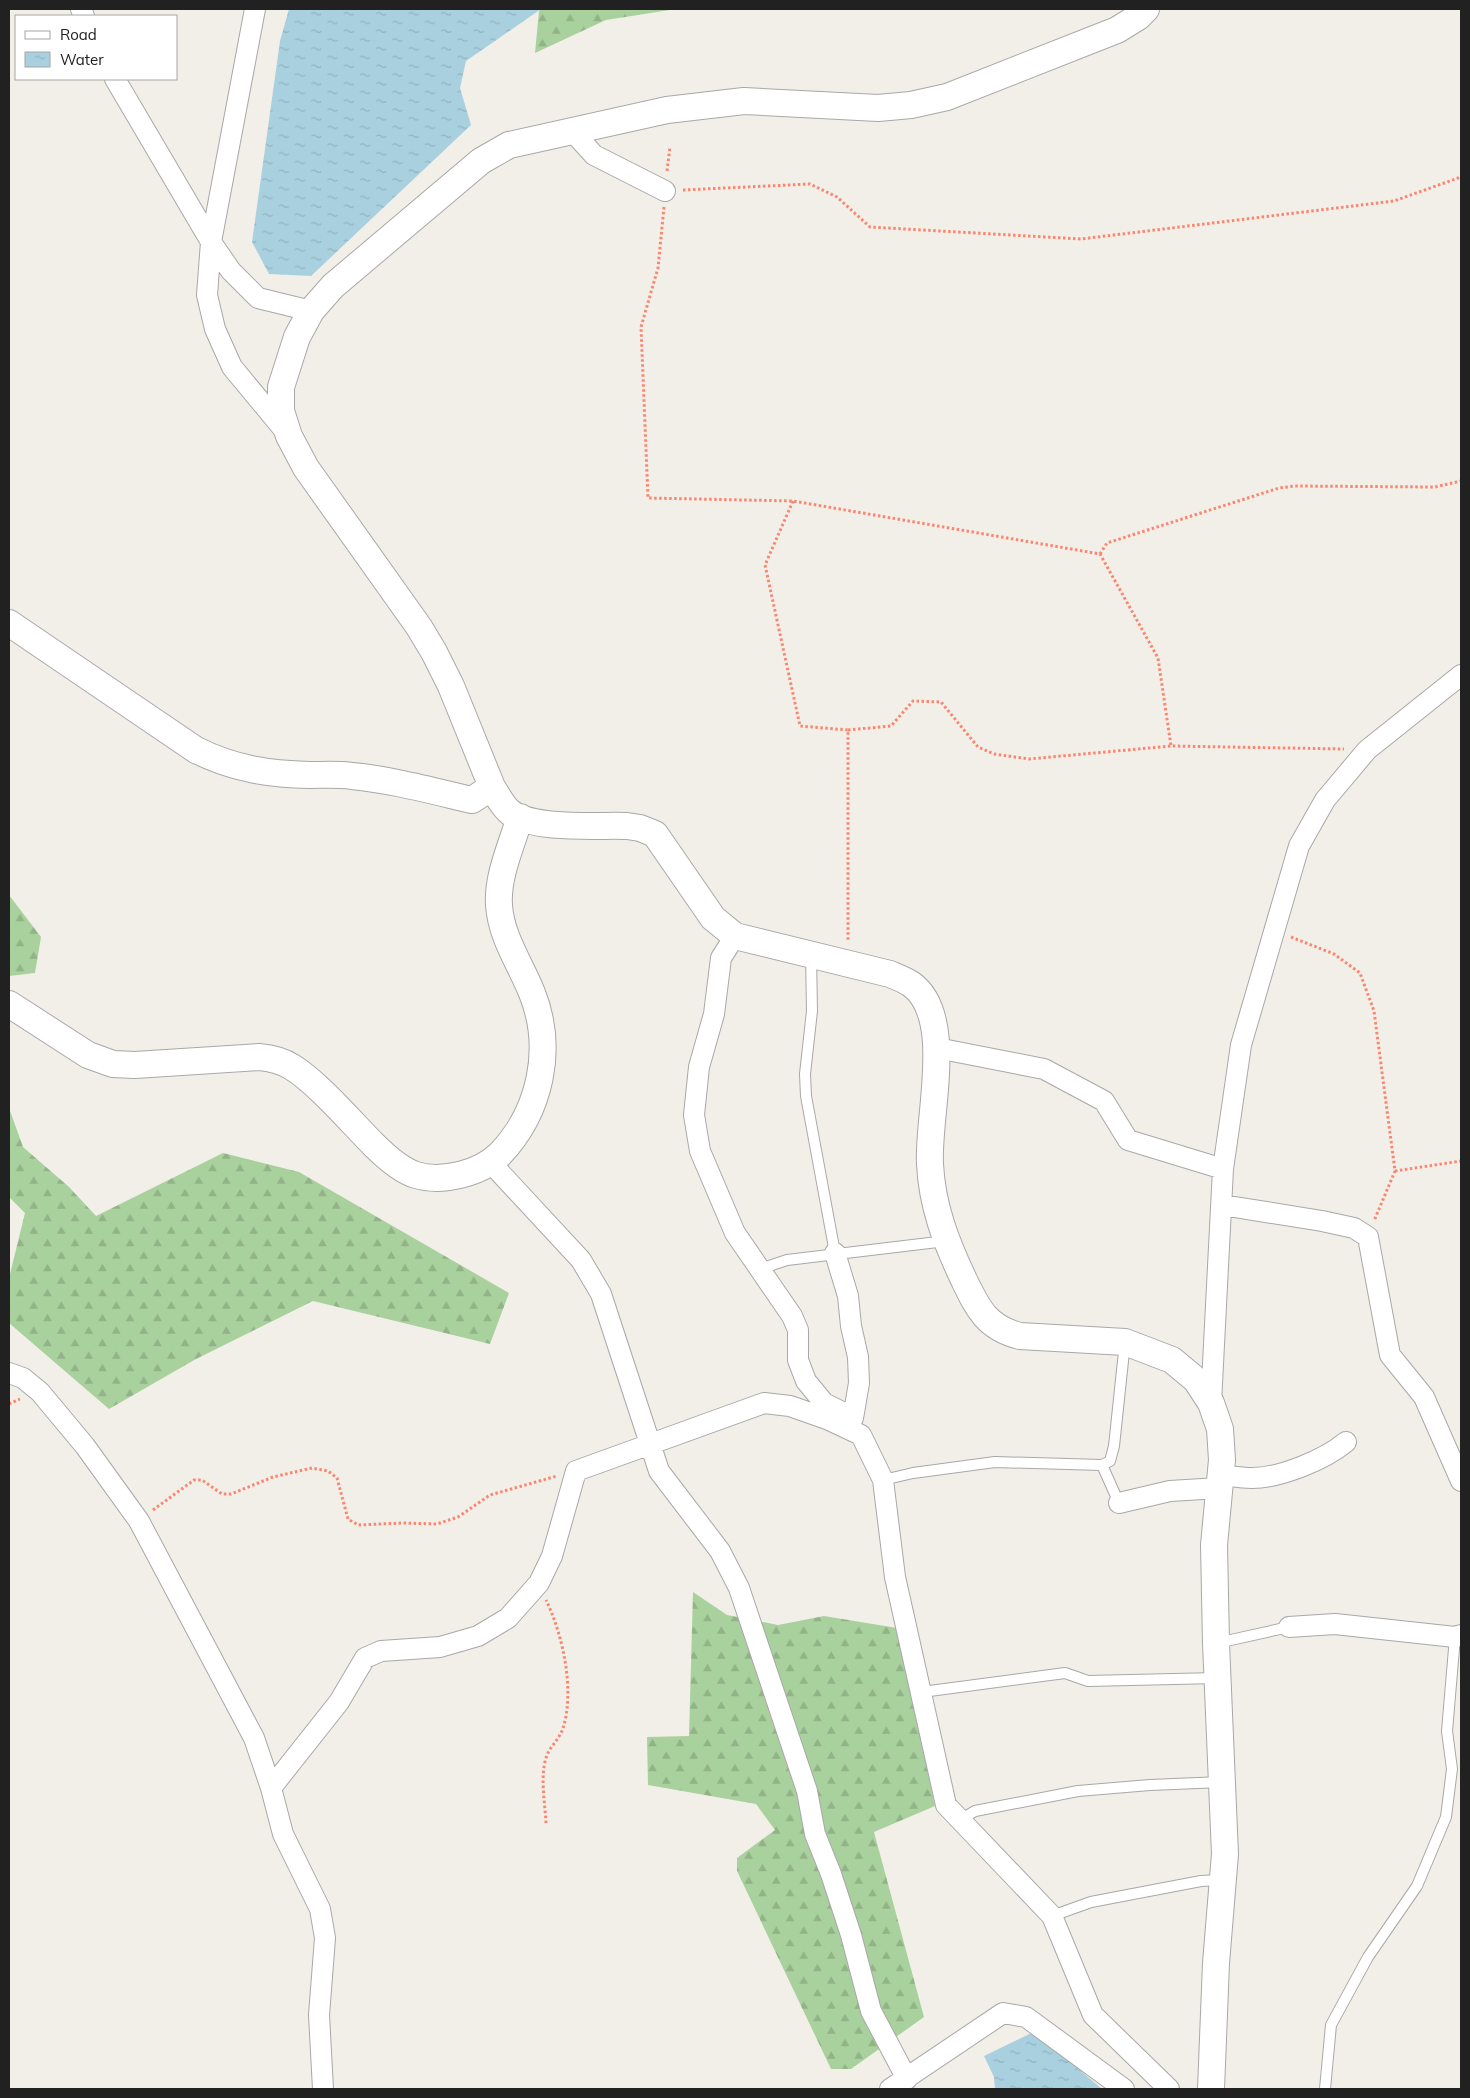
<svg xmlns="http://www.w3.org/2000/svg" width="1470" height="2098" font-family="Mulish,sans-serif">
<style>
.forest{fill:url(#forest-firs)}
.water{fill:url(#water-ripples)}
.lines{fill:none;stroke-linecap:round;stroke-linejoin:round}
.service-casing{stroke:#a8a8a8;stroke-width:12}
.minor-casing{stroke:#a8a8a8;stroke-width:22}
.tertiary-casing{stroke:#a8a8a8;stroke-width:28}
.path{stroke:#fb8670;stroke-width:3;stroke-dasharray:2.5 2.5;stroke-linecap:butt}
.service{stroke:#fff;stroke-width:10}
.minor{stroke:#fff;stroke-width:20}
.tertiary{stroke:#fff;stroke-width:26}
</style>
<defs>
<pattern id="forest-firs" width="22" height="20" patternUnits="userSpaceOnUse" patternTransform="scale(1.25)"><rect width="22" height="20" fill="#a9d19d"/><path d="M5 1l3.5 6h-7zM16 11l3.5 6h-7z" fill="#91b387"/></pattern>
<pattern id="water-ripples" width="26" height="14" patternUnits="userSpaceOnUse" patternTransform="scale(1.25)"><rect width="26" height="14" fill="#a9d0df"/><path d="M2 4q2-2 4 0t4 0M15 11q2-2 4 0t4 0" fill="none" stroke="#91b2bf"/></pattern>
</defs>
<rect width="100%" height="100%" fill="#f2efe8"/>
<path class="forest" d="M 541,9 L 676,9 L 606,20 L 535,53 L 539,11 Z
M 9,895 L 41,937 L 35,973 L 9,976 Z
M 9,1108 L 23,1147 L 69,1187 L 96,1216 L 223,1153 L 299,1172 L 509,1293 L 490,1344 L 313,1301 L 196,1359 L 109,1409 L 9,1323 L 9,1278 L 25,1213 L 9,1197 Z
M 693,1592 L 727,1615 L 778,1625 L 824,1616 L 897,1628 L 935,1806 L 874,1832 L 924,2017 L 851,2069 L 831,2069 L 737,1871 L 737,1858 L 775,1830 L 756,1804 L 648,1785 L 647,1737 L 689,1736 Z"/>
<path class="water" d="M 289,9 L 541,9 L 466,61 L 460,88 L 471,125 L 311,276 L 269,274 L 252,242 L 280,41 Z
M 1046,2026 L 1075,2066 L 1102,2089 L 995,2089 L 994,2077 L 984,2056 Z"/>
<g class="lines">
<defs>
<path id="service" d="M 811,954 L 812,1011 L 805,1074 L 806,1096 L 835,1253
M 760,1269 L 787,1260 L 946,1241
M 1102,1465 L 1119,1503
M 883,1480 L 913,1473 L 995,1462 L 1102,1465 L 1110,1461 L 1114,1446 L 1125,1342
M 1217,1643 L 1289,1627
M 922,1692 L 1065,1673 L 1088,1681 L 1217,1678
M 960,1820 L 975,1811 L 1078,1791 L 1150,1785 L 1222,1782
M 1052,1916 L 1091,1902 L 1201,1881 L 1221,1880
M 1325,2089 L 1331,2025 L 1368,1957 L 1417,1886 L 1446,1817 L 1452,1769 L 1447,1731 L 1455,1637"/>
<path id="minor" d="M 81,9 L 84,16
M 255,9 L 211,242 L 207,295 L 215,329 L 232,367 L 285,431
M 115,79 L 211,242 L 231,271 L 258,298 L 311,311
M 573,132 L 594,155 L 665,191
M 735,936 L 721,958 L 714,1014 L 699,1067 L 694,1115 L 700,1151 L 735,1233 L 792,1316 L 798,1330 L 798,1360 L 806,1381 L 824,1403 L 848,1415
M 937,1048 L 1044,1069 L 1104,1101 L 1128,1140 L 1223,1169
M 491,1163 L 581,1260 L 601,1294 L 659,1471 L 720,1551 L 739,1588 L 807,1791 L 815,1834 L 831,1874 L 851,1935 L 871,2011 L 907,2079
M 1222,1205 L 1322,1221 L 1354,1228 L 1368,1237 L 1390,1355 L 1424,1397 L 1461,1481
M 835,1253 L 848,1296 L 851,1326 L 858,1357 L 859,1383 L 853,1418
M 9,1373 L 23,1378 L 40,1392 L 85,1446 L 139,1521 L 254,1738 L 271,1788 L 283,1834 L 320,1909 L 325,1938 L 319,2015 L 323,2089
M 1211,1403 L 1223,1169 L 1241,1045 L 1299,846 L 1325,800 L 1367,750 L 1461,675
M 1220,1475 C 1230,1476 1241,1478 1252,1478 C 1280,1478 1324,1460 1346,1442
M 1119,1503 L 1170,1491 L 1219,1488
M 1289,1627 L 1335,1624 L 1455,1637 L 1461,1635
M 271,1788 L 339,1702 L 365,1658 L 381,1651 L 440,1647 L 478,1636 L 508,1618 L 539,1583 L 552,1556 L 576,1471 L 764,1403 L 790,1406 L 827,1419 L 861,1435 L 883,1480 L 895,1577 L 946,1805 L 1052,1916 L 1093,2015 L 1169,2089
M 890,2089 L 1003,2013 L 1026,2017 L 1124,2089"/>
<path id="tertiary" d="M 1146,9 L 1138,17 L 1117,30 L 947,97 L 911,105 L 878,108 L 744,101 L 667,110 L 509,145 L 481,161 L 333,286 L 311,311 L 297,337 L 281,387 L 281,411 L 289,436 L 306,468 L 419,627 L 434,652 L 451,686 L 492,787 C 498,796 502,806 511,813 C 535,830 597,825 627,826 L 640,828 L 655,834 L 713,918 L 735,936 L 890,974 C 897,977 905,980 911,984 C 956,1016 927,1117 930,1164 C 932,1206 946,1242 964,1280 C 978,1309 987,1328 1020,1336 L 1125,1342 L 1172,1360 L 1196,1380 L 1211,1403 L 1220,1429 L 1222,1460 L 1214,1545 L 1216,1643 L 1225,1854 L 1216,1963 L 1211,2089
M 9,623 L 196,750 C 234,769 269,774 310,775 C 324,775 339,774 352,776 C 393,780 433,791 472,800 L 492,787
M 9,1004 L 88,1055 L 113,1064 L 135,1065 L 259,1057 C 271,1058 281,1060 292,1067 C 318,1083 351,1122 374,1145 C 385,1156 400,1170 416,1175 C 443,1183 481,1173 500,1154 C 541,1111 554,1048 532,993 C 520,963 501,937 499,905 C 497,876 512,844 520,817"/>
</defs>
<use href="#service" class="service-casing"/>
<use href="#minor" class="minor-casing"/>
<use href="#tertiary" class="tertiary-casing"/>
<path class="path" d="M 667,171 L 670,147
M 683,190 L 810,184 L 837,197 L 870,227 L 1081,239 L 1394,201 L 1461,177
M 664,207 L 658,268 L 641,327 L 648,498 L 793,501 L 1100,554 L 1158,658 L 1171,746
M 793,501 L 765,565 L 800,726 L 848,730 L 848,942
M 1100,554 L 1107,543 L 1279,488 L 1295,486 L 1435,487 L 1461,481
M 848,730 L 891,726 L 913,701 L 941,702 L 978,747 L 994,754 L 1029,759 L 1171,746 L 1344,749
M 1291,937 L 1334,954 L 1360,973 L 1374,1011 L 1395,1171 L 1374,1221
M 1395,1171 L 1461,1161
M 9,1404 L 20,1399
M 153,1510 L 194,1480 L 202,1480 L 222,1494 L 231,1494 L 273,1477 L 312,1468 L 328,1471 L 337,1478 L 348,1519 L 358,1525 L 402,1523 L 437,1524 L 458,1517 L 490,1495 L 557,1476
M 546,1823 C 545,1803 540,1777 546,1758 C 549,1747 560,1739 563,1728 C 575,1691 563,1635 546,1600"/>
<use href="#service" class="service"/>
<use href="#minor" class="minor"/>
<use href="#tertiary" class="tertiary"/>
</g>
<rect width="1470" height="2098" fill="none" stroke="#212121" stroke-width="20"/>
<rect x="15" y="15" width="162" height="65" fill="#ffffff" stroke="#a6a6a6"/>
<rect x="25" y="31" width="25" height="8" fill="#ffffff" stroke="#a6a6a6"/>
<text x="60" y="40" font-size="15" fill="#212121">Road</text>
<rect x="25" y="52" width="25" height="15" fill="url(#water-ripples)" stroke="#a6a6a6"/>
<text x="60" y="65" font-size="15" fill="#212121">Water</text>
</svg>
